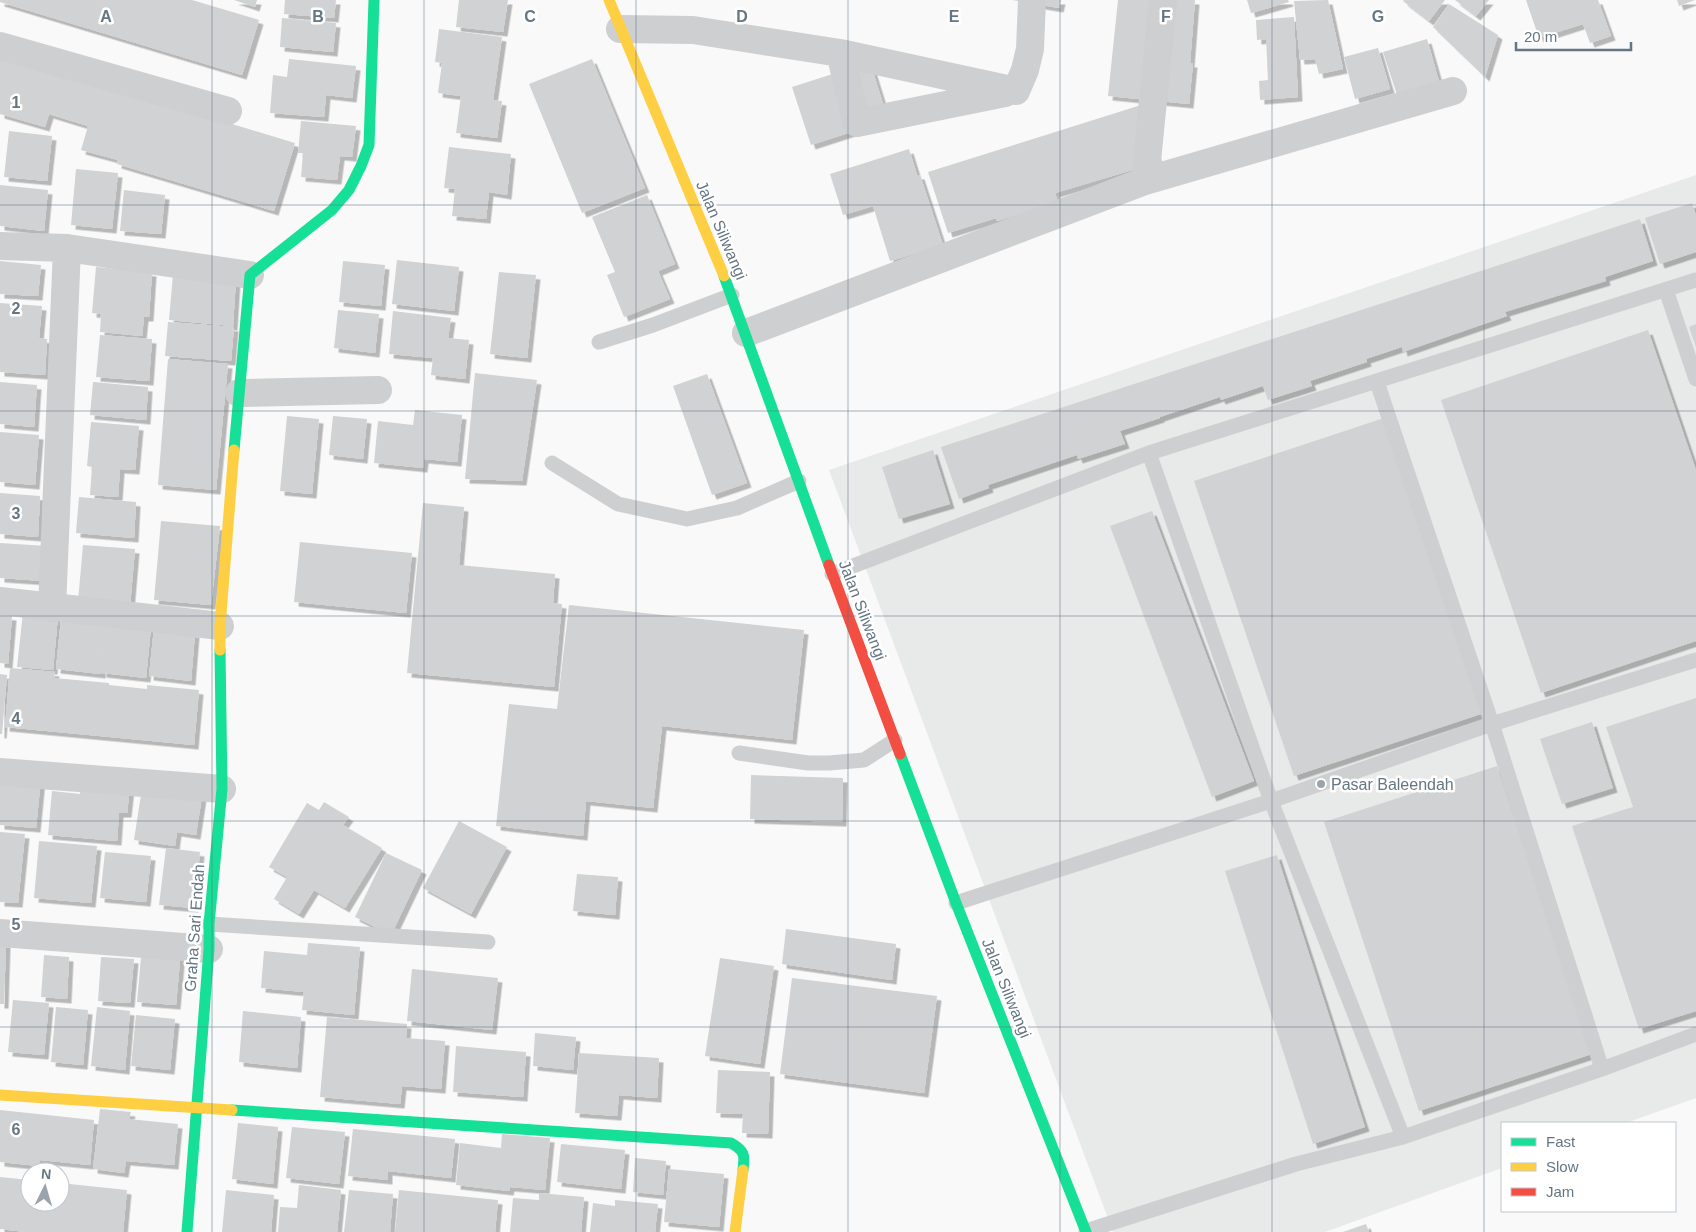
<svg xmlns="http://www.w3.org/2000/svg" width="1696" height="1232" font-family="Arial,sans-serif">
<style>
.built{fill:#e8e9e9}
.building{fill:#d0d2d3;filter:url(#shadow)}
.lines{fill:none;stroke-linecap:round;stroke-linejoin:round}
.lane{stroke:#cecfd0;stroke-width:15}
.street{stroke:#cecfd0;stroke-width:28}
.fast{stroke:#16e098;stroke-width:11}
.slow{stroke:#ffcf43;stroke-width:11}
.jam{stroke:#f24e42;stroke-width:11}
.grid{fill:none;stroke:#657683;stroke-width:1;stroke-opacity:0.55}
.poi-dot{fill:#99a4ac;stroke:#fff;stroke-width:2}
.labels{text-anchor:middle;stroke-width:5;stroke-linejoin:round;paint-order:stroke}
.street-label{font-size:16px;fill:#657683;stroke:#fff}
.poi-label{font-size:16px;fill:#657683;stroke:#fff;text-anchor:start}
.grid-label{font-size:16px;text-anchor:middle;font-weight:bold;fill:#657683;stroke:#fff;stroke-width:5;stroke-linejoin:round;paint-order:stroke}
</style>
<defs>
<filter id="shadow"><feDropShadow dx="4.5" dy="4.5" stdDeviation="0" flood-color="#0004"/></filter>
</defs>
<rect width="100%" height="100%" fill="#f9f9f9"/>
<path class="built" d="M 1696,175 L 1696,1098 L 1626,1123 L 1502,1123 L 1502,1168 L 1325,1232 L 1113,1232 L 829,470 Z"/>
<path class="building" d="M 0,0 L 192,0 L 259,20 L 242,75 L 0,2 Z
M 234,0 L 257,0 L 255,7 Z
M 285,0 L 336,0 L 334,18 L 284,14 Z
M 459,0 L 508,0 L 503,32 L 456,27 Z
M 1012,0 L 1061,0 L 1059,8 Z
M 1118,0 L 1195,0 L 1190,63 L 1193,63 L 1189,104 L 1108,96 Z
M 1247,0 L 1288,0 L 1289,2 L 1251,13 Z
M 1328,0 L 1343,69 L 1319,74 L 1315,59 L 1300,60 L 1294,1 Z
M 1404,0 L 1445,0 L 1429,21 L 1403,1 Z
M 1455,0 L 1489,0 L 1476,16 Z
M 1526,0 L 1598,0 L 1611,36 L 1590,43 L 1583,24 L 1539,38 Z
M 1677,0 L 1695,0 L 1679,6 Z
M 1449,4 L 1498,35 L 1485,77 L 1433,27 Z
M 1294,17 L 1298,97 L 1260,100 L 1259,81 L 1268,80 L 1266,39 L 1257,40 L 1256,20 Z
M 282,18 L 336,23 L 333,52 L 280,47 Z
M 439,29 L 502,37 L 493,100 L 502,101 L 497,138 L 456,133 L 461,96 L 438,93 L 442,63 L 435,62 Z
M 1427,39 L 1440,85 L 1398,98 L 1383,52 Z
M 1378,48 L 1390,89 L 1355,99 L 1344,57 Z
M 0,54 L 295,143 L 274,211 L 117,164 L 118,160 L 81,150 L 88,126 L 49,114 L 45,127 L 0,114 Z
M 289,59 L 356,66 L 352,98 L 326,95 L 324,117 L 270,113 L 273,75 L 287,77 Z
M 592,59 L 645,188 L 582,213 L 529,84 Z
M 870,62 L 888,120 L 811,145 L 792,87 Z
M 1141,105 L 1159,162 L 1055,193 L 1058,202 L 997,221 L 996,218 L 948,233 L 928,172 Z
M 301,121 L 356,126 L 352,157 L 340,156 L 337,180 L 301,177 L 303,153 L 298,153 Z
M 9,131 L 52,136 L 47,181 L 4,177 Z
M 449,147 L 511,154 L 507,195 L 489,192 L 486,219 L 452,216 L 455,189 L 444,188 Z
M 909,149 L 917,175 L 920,175 L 943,245 L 890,261 L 873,206 L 843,215 L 830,174 Z
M 76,169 L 118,173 L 112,229 L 71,225 Z
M 0,185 L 48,190 L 44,231 L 0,226 Z
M 124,190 L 165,195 L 161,234 L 120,231 Z
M 647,195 L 675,264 L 658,271 L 670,299 L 624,317 L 607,275 L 615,272 L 592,217 Z
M 1692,203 L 1696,215 L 1696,252 L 1660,264 L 1645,218 Z
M 1640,219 L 1653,261 L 1605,277 L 1606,281 L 1505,312 L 1507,316 L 1403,352 L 1402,347 L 1366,359 L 1367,362 L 1310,381 L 1312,386 L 1268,400 L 1263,386 L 1221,400 L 1220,397 L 1160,417 L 1160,418 L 1120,431 L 1125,444 L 1078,459 L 1077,455 L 988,485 L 989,488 L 959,499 L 941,447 Z
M 397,260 L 459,267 L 454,311 L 392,304 Z
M 0,261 L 41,265 L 38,296 L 0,294 Z
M 343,261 L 385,265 L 381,306 L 339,302 Z
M 96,267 L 152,272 L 149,317 L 144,317 L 142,336 L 100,332 L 101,314 L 92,313 Z
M 499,272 L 536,275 L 527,358 L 490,354 Z
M 173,274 L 236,279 L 233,326 L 169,320 Z
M 0,303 L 42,306 L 39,338 L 47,339 L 45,375 L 0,372 Z
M 338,310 L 379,314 L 375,353 L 334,348 Z
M 393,311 L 451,318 L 448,338 L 469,340 L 465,379 L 431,375 L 433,358 L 389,354 Z
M 168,322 L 234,327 L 231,361 L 165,356 Z
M 1696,324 L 1696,347 L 1689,327 Z
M 1648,330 L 1696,470 L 1696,641 L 1541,693 L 1441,400 Z
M 100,335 L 152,339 L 149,381 L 96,377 Z
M 168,359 L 228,364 L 216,490 L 158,485 Z
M 475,373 L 537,380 L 522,481 L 465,479 Z
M 707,374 L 747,483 L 712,495 L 673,386 Z
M 0,382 L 37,385 L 34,427 L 0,424 Z
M 93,382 L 148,387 L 146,420 L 90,415 Z
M 415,410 L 462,415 L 457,462 L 424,459 L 423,468 L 374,463 L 378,421 L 413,425 Z
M 287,416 L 319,419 L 312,494 L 280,491 Z
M 333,416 L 367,419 L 363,459 L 329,455 Z
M 1384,418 L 1484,713 L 1294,776 L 1194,481 Z
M 91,422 L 139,426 L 135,470 L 120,469 L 118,497 L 90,495 L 92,467 L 87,466 Z
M 0,432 L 39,435 L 35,485 L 0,482 Z
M 933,450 L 950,504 L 899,519 L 882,467 Z
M 0,493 L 40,496 L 38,537 L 0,534 Z
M 79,497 L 136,502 L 134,538 L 76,533 Z
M 423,503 L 464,507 L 459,565 L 555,574 L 553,603 L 562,604 L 554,687 L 407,673 Z
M 1152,511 L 1254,781 L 1212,797 L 1110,526 Z
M 161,521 L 220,526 L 211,605 L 154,600 Z
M 300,542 L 412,553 L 406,613 L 294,602 Z
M 0,543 L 47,546 L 44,581 L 0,578 Z
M 83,545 L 135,549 L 130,606 L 78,601 Z
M 569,605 L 804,630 L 792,740 L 662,726 L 653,808 L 586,801 L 583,836 L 496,826 L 509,704 L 557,709 Z
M 23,612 L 58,615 L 53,670 L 17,667 Z
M 0,615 L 12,616 L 8,664 L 0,663 Z
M 61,619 L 151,627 L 146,678 L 102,673 L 106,627 L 101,674 L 56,669 Z
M 154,628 L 195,633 L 191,681 L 149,676 Z
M 10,668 L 55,672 L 54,678 L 109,683 L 109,685 L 147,689 L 147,685 L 199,690 L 194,745 L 5,727 Z
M 0,674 L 7,675 L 2,734 L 0,734 Z
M 1696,698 L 1696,1011 L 1639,1029 L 1572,826 L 1633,807 L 1606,727 Z
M 1592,722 L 1613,788 L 1562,804 L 1540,739 Z
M 1497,766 L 1592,1054 L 1419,1111 L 1324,822 Z
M 0,775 L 41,778 L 36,828 L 0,825 Z
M 751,775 L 843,778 L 842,822 L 750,819 Z
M 81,783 L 130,787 L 127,813 L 119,813 L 117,841 L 48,835 L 52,791 L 80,794 Z
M 142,788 L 202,796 L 196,835 L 177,832 L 175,846 L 134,840 Z
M 324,802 L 349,817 L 343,825 L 382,848 L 345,908 L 314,890 L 299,914 L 274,899 L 287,877 L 269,867 L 307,803 L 319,810 Z
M 459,821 L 507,847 L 471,914 L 423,888 Z
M 0,832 L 25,834 L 18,903 L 0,902 Z
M 39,841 L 97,846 L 91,903 L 34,898 Z
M 166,848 L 200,852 L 194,908 L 159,905 Z
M 105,852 L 151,856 L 146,902 L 100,898 Z
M 386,853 L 422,870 L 391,935 L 355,917 Z
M 1277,855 L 1365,1127 L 1313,1144 L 1225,871 Z
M 577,874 L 618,877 L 615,915 L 573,911 Z
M 786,929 L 896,944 L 892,980 L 782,964 Z
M 0,943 L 6,943 L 4,1004 L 0,1004 Z
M 308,943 L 360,947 L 354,1015 L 302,1010 L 304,992 L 261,988 L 264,951 L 307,955 Z
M 142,946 L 181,950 L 176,1005 L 137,1002 Z
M 44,955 L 69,957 L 67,999 L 41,997 Z
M 101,957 L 134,959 L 130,1003 L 98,1001 Z
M 720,958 L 774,966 L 760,1064 L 705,1056 Z
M 412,969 L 498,978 L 492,1030 L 407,1021 Z
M 792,978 L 937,996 L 924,1093 L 780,1074 Z
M 13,1000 L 49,1003 L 44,1055 L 8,1052 Z
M 56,1007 L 88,1010 L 83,1065 L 51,1062 Z
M 97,1007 L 130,1011 L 125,1070 L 91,1066 Z
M 243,1011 L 301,1017 L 297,1068 L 239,1062 Z
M 136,1015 L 175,1019 L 170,1070 L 131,1066 Z
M 327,1017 L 407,1024 L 406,1038 L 445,1041 L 441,1089 L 402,1086 L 400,1104 L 320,1097 Z
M 535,1033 L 576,1037 L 573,1070 L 533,1066 Z
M 456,1046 L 526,1052 L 523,1097 L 453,1092 Z
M 579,1053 L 659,1058 L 657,1098 L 619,1095 L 617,1116 L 575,1113 Z
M 718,1070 L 770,1072 L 768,1134 L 742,1133 L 743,1114 L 716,1113 Z
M 100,1109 L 131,1112 L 129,1119 L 178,1124 L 174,1165 L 126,1161 L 124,1173 L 93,1169 Z
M 0,1110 L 94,1120 L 90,1165 L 40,1160 L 39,1166 L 0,1162 Z
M 238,1123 L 278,1127 L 273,1184 L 232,1179 Z
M 292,1127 L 345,1132 L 339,1184 L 286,1178 Z
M 353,1129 L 455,1139 L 451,1178 L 388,1171 L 388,1180 L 348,1176 Z
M 502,1134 L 550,1138 L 545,1190 L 510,1187 L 509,1191 L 456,1185 L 460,1143 L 501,1148 Z
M 561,1144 L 625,1150 L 621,1189 L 557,1182 Z
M 635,1158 L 666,1161 L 663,1195 L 633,1192 Z
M 669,1169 L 724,1174 L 719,1227 L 664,1222 Z
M 0,1177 L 30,1180 L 30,1202 L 60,1202 L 60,1183 L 127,1190 L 123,1232 L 26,1232 L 0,1229 Z
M 299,1185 L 341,1190 L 337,1232 L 278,1232 L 280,1207 L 297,1208 Z
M 226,1190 L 274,1195 L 271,1232 L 222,1232 Z
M 349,1190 L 393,1194 L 390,1232 L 344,1232 Z
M 399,1190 L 498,1200 L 495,1232 L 395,1232 Z
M 539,1193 L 584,1197 L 581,1232 L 510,1232 L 513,1198 L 539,1200 Z
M 615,1200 L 658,1204 L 655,1232 L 590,1232 L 593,1203 L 615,1206 Z
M 1366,1224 L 1369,1232 L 1343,1232 Z"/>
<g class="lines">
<path class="lane" d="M 1666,290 L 1696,379
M 599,342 L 653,325 L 732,295
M 1377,382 L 1492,724 L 1602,1069
M 1149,453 L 1271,801 L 1403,1137
M 552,463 L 618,504 L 687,519 L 737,508 L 799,481
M 832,574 L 1149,453 L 1696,280
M 739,753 L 808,763 L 829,763 L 864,760 L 895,740
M 956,903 L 1271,801 L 1492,724 L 1696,660
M 209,924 L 488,942
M 1086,1231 L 1296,1164 L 1403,1137 L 1602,1069 L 1696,1034"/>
<path class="street" d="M 620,29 L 693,30 L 840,53 L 1016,91
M 0,46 L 228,111
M 840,53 L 857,123 L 1005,93
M 1016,91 L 1025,70 L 1030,49 L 1032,0
M 1145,181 L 1163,0
M 0,246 L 67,248 L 250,275
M 746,333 L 1145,181 L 1453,91
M 239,393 L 378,390
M 0,601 L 220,626
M 52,608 L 67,248
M 0,772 L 222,789
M 0,933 L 209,949"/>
<path class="fast" d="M 724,276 L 829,565
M 234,450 L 250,275 L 332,210 L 349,190 L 361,166 L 369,145 L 374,0
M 900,754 L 956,903 L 1086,1232
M 232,1110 L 731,1143 C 745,1151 745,1155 743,1170
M 187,1232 L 209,949 L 209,924 L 222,789 L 220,650"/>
<path class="slow" d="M 609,0 L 724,276
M 220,650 L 220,626 L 234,450
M 0,1095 L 232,1110
M 735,1232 L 743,1170"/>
<path class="jam" d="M 829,565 L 900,754"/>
</g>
<path class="grid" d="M 212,0 L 212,1232M 424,0 L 424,1232M 636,0 L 636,1232M 848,0 L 848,1232M 1060,0 L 1060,1232M 1272,0 L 1272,1232M 1484,0 L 1484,1232M 0,205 L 1696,205M 0,411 L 1696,411M 0,616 L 1696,616M 0,821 L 1696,821M 0,1027 L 1696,1027"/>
<circle class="poi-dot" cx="1321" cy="784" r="5"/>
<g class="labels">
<g class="street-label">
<text transform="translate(722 230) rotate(67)" y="6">Jalan Siliwangi</text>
<text transform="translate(863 610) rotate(69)" y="6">Jalan Siliwangi</text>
<text transform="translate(194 928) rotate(-86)" y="6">Graha Sari Endah</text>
<text transform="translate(1007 988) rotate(68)" y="6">Jalan Siliwangi</text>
</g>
<g class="poi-label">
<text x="1331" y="790">Pasar Baleendah</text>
</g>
</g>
<g class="grid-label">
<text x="106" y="22">A</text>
<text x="318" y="22">B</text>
<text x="530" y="22">C</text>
<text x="742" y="22">D</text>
<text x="954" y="22">E</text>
<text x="1166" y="22">F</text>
<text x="1378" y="22">G</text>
<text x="16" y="108">1</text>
<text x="16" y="314">2</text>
<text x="16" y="519">3</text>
<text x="16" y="724">4</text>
<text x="16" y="930">5</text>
<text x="16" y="1135">6</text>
</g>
<rect x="1501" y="1122" width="175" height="90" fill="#ffffff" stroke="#c1c8cd"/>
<rect x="1511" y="1138" width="25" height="8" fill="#16e098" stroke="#c1c8cd"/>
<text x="1546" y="1147" font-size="15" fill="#657683">Fast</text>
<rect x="1511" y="1163" width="25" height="8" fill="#ffcf43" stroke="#c1c8cd"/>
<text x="1546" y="1172" font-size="15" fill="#657683">Slow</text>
<rect x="1511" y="1188" width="25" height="8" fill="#f24e42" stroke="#c1c8cd"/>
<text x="1546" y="1197" font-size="15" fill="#657683">Jam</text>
<g transform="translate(45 1187) rotate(5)"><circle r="24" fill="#ffffff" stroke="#c1c8cd"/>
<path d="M0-4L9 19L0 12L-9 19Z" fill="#99a4ac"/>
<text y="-8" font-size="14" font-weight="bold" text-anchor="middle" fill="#657683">N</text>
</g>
<path d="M1516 42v8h115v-8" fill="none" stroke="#657683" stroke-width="2.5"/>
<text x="1524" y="42" font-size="15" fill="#657683" stroke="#ffffff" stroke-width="4" paint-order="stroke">20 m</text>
</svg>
